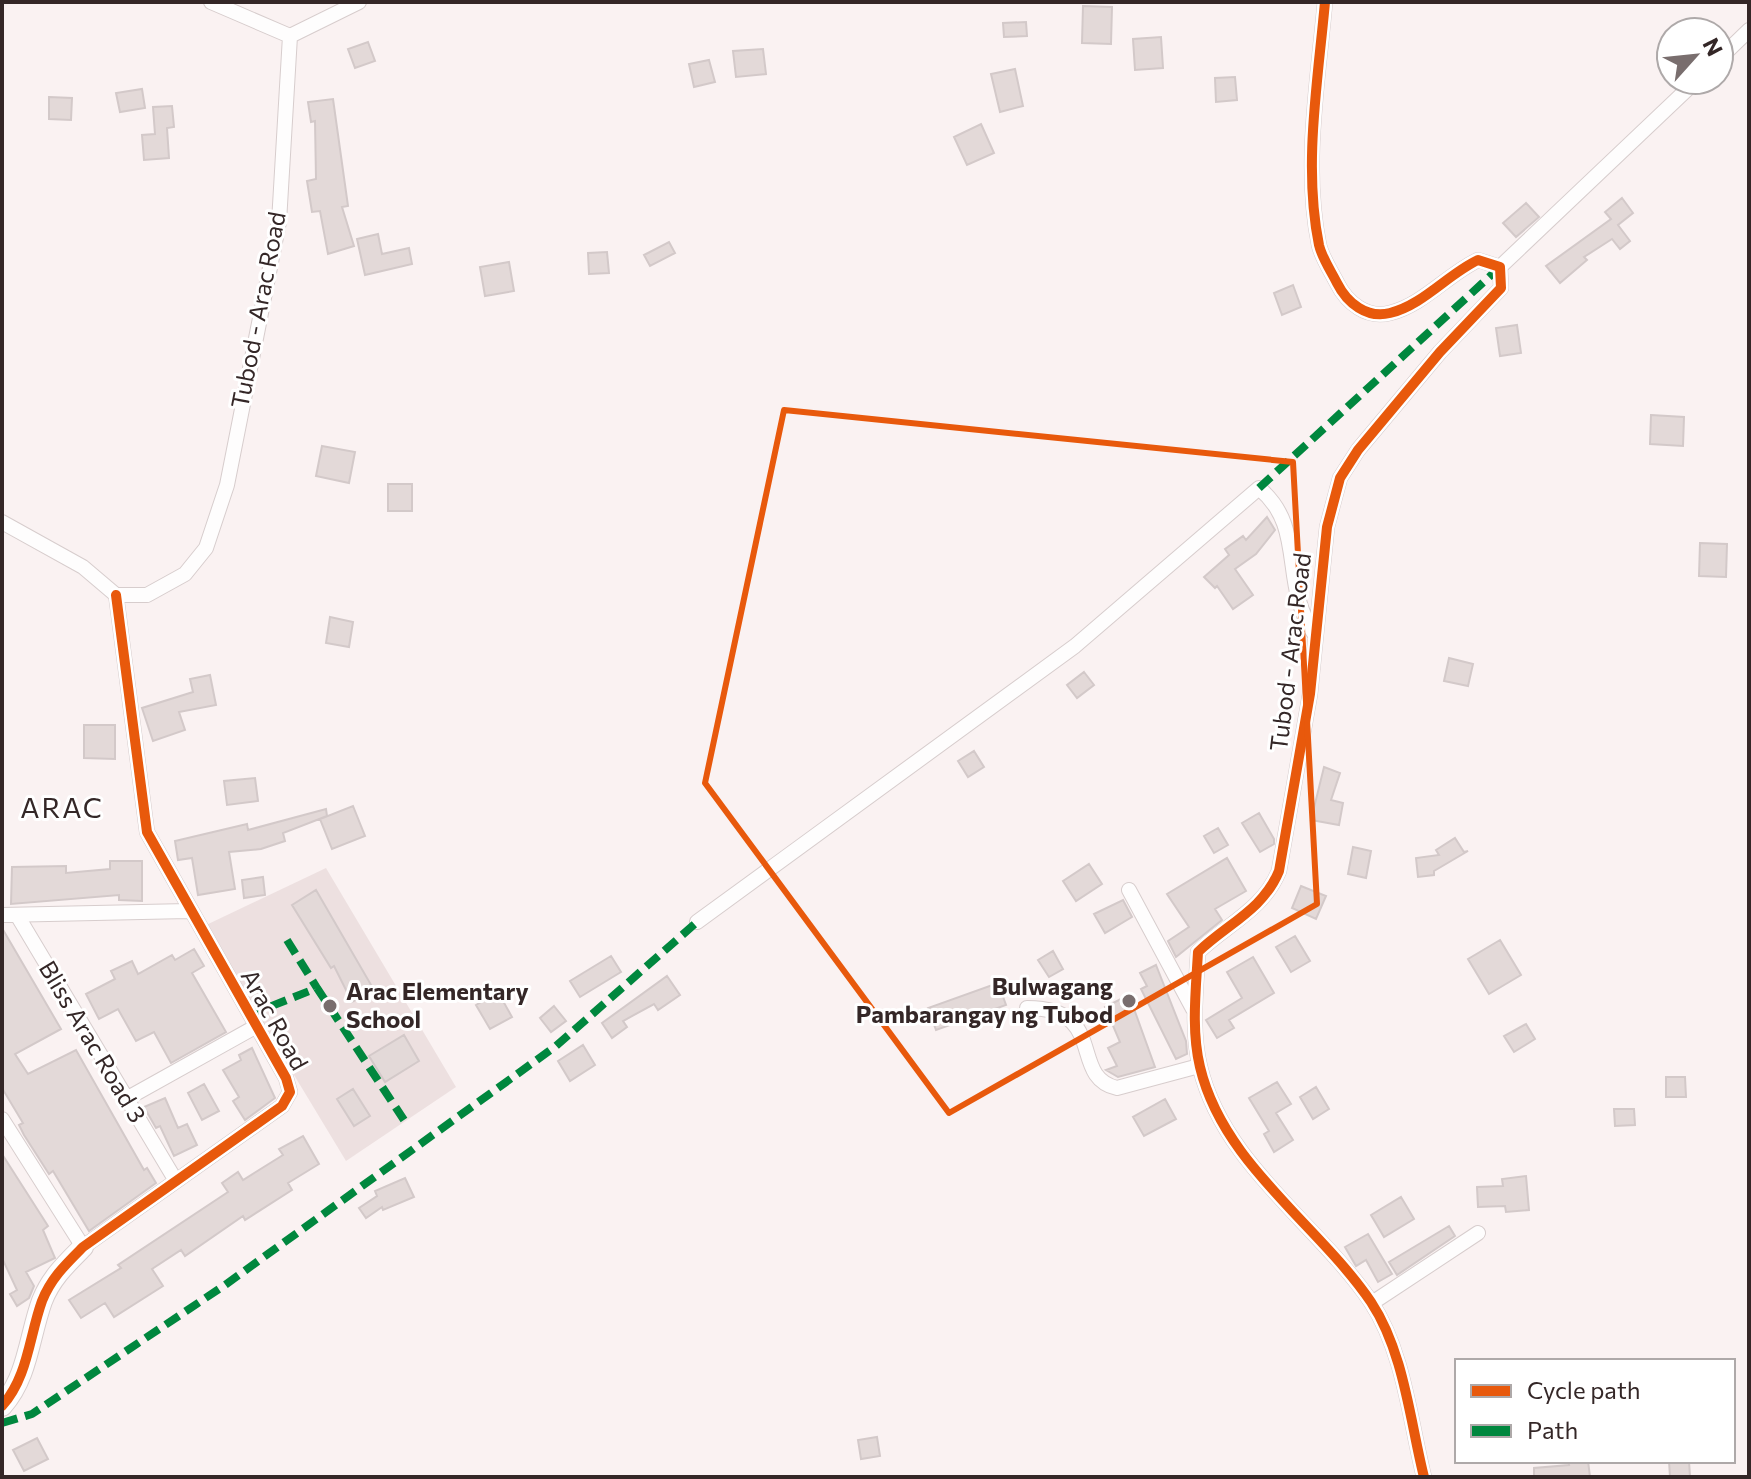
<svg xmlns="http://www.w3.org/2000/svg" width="1751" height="1479" font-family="Commissioner,sans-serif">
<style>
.built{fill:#ede0e0}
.building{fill:#e3d9d8;stroke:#d3c9c9;stroke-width:2}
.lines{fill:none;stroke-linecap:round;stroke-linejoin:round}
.street-casing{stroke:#d7cdcd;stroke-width:16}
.secondary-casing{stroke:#d7cdcd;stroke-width:22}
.street{stroke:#fefdfd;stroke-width:14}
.secondary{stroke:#fefdfd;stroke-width:20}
.quiet{stroke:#00873e;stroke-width:8;stroke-dasharray:16 8;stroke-linecap:butt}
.cycleway-casing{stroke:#fff;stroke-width:15}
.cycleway{stroke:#e8590c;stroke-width:10}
.marked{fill:none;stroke:#e8590c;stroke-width:6;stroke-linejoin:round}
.poi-dot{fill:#796e6e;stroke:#fff;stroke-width:3}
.labels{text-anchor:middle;stroke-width:6;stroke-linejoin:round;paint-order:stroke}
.street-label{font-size:24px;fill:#342727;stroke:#fff}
.poi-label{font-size:24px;font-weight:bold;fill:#342727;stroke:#fff;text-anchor:end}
.quarter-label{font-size:28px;letter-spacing:2px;fill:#342727;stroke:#fff}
</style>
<rect width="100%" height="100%" fill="#faf2f2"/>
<path class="built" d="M 326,868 L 456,1087 L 346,1161 L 204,926 Z"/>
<path class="building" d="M 1083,6 L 1112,7 L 1111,44 L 1082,43 Z
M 1026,22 L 1027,36 L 1004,37 L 1003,23 Z
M 1161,37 L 1163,68 L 1135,70 L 1133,39 Z
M 368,42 L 375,61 L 355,68 L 348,49 Z
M 763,49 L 766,74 L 736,77 L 733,51 Z
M 709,60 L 715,82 L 694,87 L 689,64 Z
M 1015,69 L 1023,106 L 1000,112 L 991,74 Z
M 1235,77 L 1237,100 L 1216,102 L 1215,78 Z
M 142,89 L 145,108 L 120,112 L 116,93 Z
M 49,97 L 72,98 L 71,120 L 49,119 Z
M 333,99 L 348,206 L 342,207 L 354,246 L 328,254 L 320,211 L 312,212 L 307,181 L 316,179 L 315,121 L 311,122 L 308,102 Z
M 172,106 L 174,127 L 167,128 L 169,158 L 144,160 L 142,135 L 155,134 L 153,107 Z
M 981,124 L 994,153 L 967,165 L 954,137 Z
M 1622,198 L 1633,213 L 1618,225 L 1630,241 L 1620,249 L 1612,239 L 1584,257 L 1587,260 L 1560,283 L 1546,266 L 1611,219 L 1605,212 Z
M 1526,203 L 1539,217 L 1516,237 L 1503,223 Z
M 378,234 L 382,254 L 409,248 L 412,264 L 365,275 L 357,239 Z
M 669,242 L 675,253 L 650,266 L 644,255 Z
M 607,252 L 609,273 L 589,274 L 588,253 Z
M 509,262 L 514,291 L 485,296 L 480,267 Z
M 1293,285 L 1301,307 L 1282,315 L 1274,293 Z
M 1517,325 L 1521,353 L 1500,356 L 1496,328 Z
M 1651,415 L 1684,417 L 1683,446 L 1650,444 Z
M 322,446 L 355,452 L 349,483 L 316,476 Z
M 388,484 L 412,484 L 412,511 L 388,511 Z
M 1267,517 L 1275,530 L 1256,554 L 1235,569 L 1253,595 L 1233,609 L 1217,586 L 1215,588 L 1204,577 L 1229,555 L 1225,549 L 1243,536 L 1246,540 Z
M 1700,543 L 1727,544 L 1726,577 L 1699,576 Z
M 330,617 L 353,622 L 349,647 L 326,643 Z
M 1449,658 L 1473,664 L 1468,686 L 1444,681 Z
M 1084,672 L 1094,685 L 1077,698 L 1067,685 Z
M 210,675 L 216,705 L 179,712 L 185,730 L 153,741 L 142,708 L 193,692 L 190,679 Z
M 84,725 L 115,725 L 115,759 L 84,758 Z
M 974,751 L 984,767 L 968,777 L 958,761 Z
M 1324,767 L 1340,773 L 1331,800 L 1343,803 L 1339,825 L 1311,820 Z
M 255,778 L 258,801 L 227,805 L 224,781 Z
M 353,806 L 365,836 L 332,849 L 320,819 Z
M 326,809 L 327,816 L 283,833 L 285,841 L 261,849 L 229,852 L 235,889 L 198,895 L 192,858 L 178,860 L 175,841 L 247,824 L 248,830 Z
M 1259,813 L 1274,839 L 1274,844 L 1260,852 L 1242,823 Z
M 1218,828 L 1228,845 L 1214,853 L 1204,836 Z
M 1455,838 L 1464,852 L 1468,851 L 1434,871 L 1434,875 L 1418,877 L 1416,858 L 1439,855 L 1436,850 Z
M 1353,847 L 1371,851 L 1366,878 L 1348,874 Z
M 1227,858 L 1246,891 L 1215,909 L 1222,920 L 1176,957 L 1168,941 L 1189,927 L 1167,894 Z
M 110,861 L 142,861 L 142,901 L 119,900 L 119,895 L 11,904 L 12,867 L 66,866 L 66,873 L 110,869 Z
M 1089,864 L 1102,884 L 1076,901 L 1063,881 Z
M 263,877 L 265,895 L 244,898 L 242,880 Z
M 1301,886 L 1326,896 L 1316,919 L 1292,908 Z
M 316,890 L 374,990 L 352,1002 L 334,966 L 331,968 L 292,905 Z
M 1123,900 L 1132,917 L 1105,933 L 1094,914 Z
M 2,928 L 61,1029 L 15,1054 L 28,1074 L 76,1050 L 144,1170 L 147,1168 L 156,1183 L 89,1231 L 53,1171 L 49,1174 L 24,1135 L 19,1125 L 23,1123 L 2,1088 Z
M 1295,936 L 1310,961 L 1291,972 L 1276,947 Z
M 1500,940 L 1521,975 L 1489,994 L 1468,959 Z
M 194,949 L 204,966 L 192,973 L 226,1032 L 171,1063 L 154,1032 L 136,1041 L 118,1009 L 99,1019 L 86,994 L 115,979 L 111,971 L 132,961 L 138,974 L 172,955 L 175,960 Z
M 1053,951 L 1063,969 L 1049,977 L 1038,960 Z
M 611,956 L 621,972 L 580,997 L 570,981 Z
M 1253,957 L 1274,993 L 1229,1020 L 1234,1028 L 1217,1038 L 1206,1020 L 1242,998 L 1227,972 Z
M 1156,965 L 1186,1041 L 1187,1054 L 1176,1059 L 1141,989 L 1147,986 L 1140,973 Z
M 667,976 L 680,995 L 658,1010 L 654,1004 L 623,1021 L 627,1027 L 612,1038 L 602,1023 Z
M 998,983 L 1006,1005 L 936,1030 L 928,1008 Z
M 498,992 L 512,1017 L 490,1029 L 476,1005 Z
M 1129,995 L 1155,1067 L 1118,1077 L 1106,1070 L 1117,1066 L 1108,1048 L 1120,1042 L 1105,1007 Z
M 554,1006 L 566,1021 L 551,1032 L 540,1018 Z
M 1526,1024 L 1535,1039 L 1514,1052 L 1504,1036 Z
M 404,1035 L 419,1061 L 385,1082 L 369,1056 Z
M 583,1045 L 595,1065 L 570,1081 L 558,1061 Z
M 252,1048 L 275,1098 L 245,1120 L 233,1101 L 239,1097 L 223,1070 L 241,1060 L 239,1055 Z
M 1666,1077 L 1685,1077 L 1686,1097 L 1666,1097 Z
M 1277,1082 L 1291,1104 L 1276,1113 L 1293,1140 L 1274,1152 L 1264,1134 L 1269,1131 L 1249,1098 Z
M 204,1084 L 219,1111 L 202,1120 L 188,1093 Z
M 1316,1087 L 1329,1109 L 1313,1119 L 1300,1097 Z
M 353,1089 L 370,1116 L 354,1126 L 337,1099 Z
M 165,1098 L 178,1128 L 187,1124 L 197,1145 L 174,1156 L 160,1126 L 156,1128 L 144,1107 Z
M 1165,1099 L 1176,1119 L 1144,1136 L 1133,1117 Z
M 1614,1109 L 1634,1109 L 1635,1125 L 1615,1126 Z
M 303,1136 L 319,1164 L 288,1183 L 292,1190 L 245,1220 L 243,1216 L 185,1256 L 181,1250 L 152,1269 L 163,1286 L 114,1317 L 105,1303 L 81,1318 L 69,1300 L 121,1268 L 118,1265 L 228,1192 L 222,1183 L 238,1172 L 243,1180 L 283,1155 L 279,1149 Z
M 2,1154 L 48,1226 L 43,1230 L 55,1258 L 26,1272 L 34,1286 L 29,1298 L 17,1306 L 10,1294 L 17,1290 L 2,1258 Z
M 1526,1176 L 1529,1210 L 1506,1212 L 1505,1206 L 1478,1207 L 1477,1187 L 1503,1186 L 1502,1179 Z
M 405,1178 L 414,1197 L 383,1210 L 382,1207 L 366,1218 L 359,1208 L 377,1196 L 375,1191 Z
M 1401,1197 L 1414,1219 L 1384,1237 L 1371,1215 Z
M 1449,1226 L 1455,1236 L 1397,1275 L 1389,1262 Z
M 1368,1234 L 1392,1274 L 1378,1282 L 1366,1260 L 1356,1266 L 1345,1247 Z
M 877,1437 L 880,1456 L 861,1459 L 858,1440 Z
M 37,1438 L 48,1459 L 24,1471 L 13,1450 Z
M 1568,1461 L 1588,1461 L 1590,1477 L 1534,1477 L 1534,1468 L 1569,1465 Z
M 1669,1461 L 1689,1461 L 1690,1477 L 1670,1477 Z"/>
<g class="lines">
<defs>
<path id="street" d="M 211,2 L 290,36
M 1325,2 C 1318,80 1303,167 1319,245 C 1322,258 1331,271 1337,283 C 1347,303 1367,319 1390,313 C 1423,305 1448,274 1478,260 L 1500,267 L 1501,288 L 1440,352 L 1358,450 L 1340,478 L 1327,527 L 1310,694 L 1279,871 C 1263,910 1227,924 1198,952 C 1196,989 1191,1030 1200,1067 C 1223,1164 1318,1224 1371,1302 C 1404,1352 1410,1421 1424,1477
M 1719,59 L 1749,30
M 1500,267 L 1697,80
M 2,522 L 83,567 L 116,595
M 116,595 L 147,595 L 185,574 L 206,548 L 227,485 L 279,222 L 290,36 L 359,2
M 1129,890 L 1193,1009
M 2,915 L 188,911
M 17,915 L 176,1181
M 697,922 L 1075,646 L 1259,488 C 1307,528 1279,584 1315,635
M 1027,1008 C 1109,1008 1068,1077 1117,1088 L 1199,1066
M 126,1099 L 255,1027
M 2,1119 L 83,1247 L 282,1106 L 290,1092 L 286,1078 L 147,832 L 116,595
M 1372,1303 L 1478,1233"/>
<path id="secondary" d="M 2,1406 C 28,1377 29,1337 42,1301 C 51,1278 66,1264 83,1247"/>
</defs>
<use href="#street" class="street-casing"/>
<use href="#secondary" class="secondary-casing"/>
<use href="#street" class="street"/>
<use href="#secondary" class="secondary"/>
<path class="quiet" d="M 1259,488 L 1500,267
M 287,940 L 317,988
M 249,1015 L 317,988 L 404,1120
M 2,1423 L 32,1414 L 225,1285 L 556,1046 L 697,922"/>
<defs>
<path id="cycleway" d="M 1325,2 C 1318,80 1303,167 1319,245 C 1322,258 1331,271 1337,283 C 1347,303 1367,319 1390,313 C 1423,305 1448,274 1478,260 L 1500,267 L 1501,288 L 1440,352 L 1358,450 L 1340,478 L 1327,527 L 1310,694 L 1279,871 C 1263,910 1227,924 1198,952 C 1196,989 1191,1030 1200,1067 C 1223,1164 1318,1224 1371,1302 C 1404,1352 1410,1421 1424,1477
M 2,1406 C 28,1377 29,1337 42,1301 C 51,1278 66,1264 83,1247 L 282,1106 L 290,1092 L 286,1078 L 147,832 L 116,595"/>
</defs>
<use href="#cycleway" class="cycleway-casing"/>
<use href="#cycleway" class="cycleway"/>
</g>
<path class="marked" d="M 784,410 L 1293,462 L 1317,904 L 949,1113 L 705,783 Z"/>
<g class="poi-dot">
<circle cx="1129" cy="1001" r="8"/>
<circle cx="330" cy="1006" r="8"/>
</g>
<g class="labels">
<g class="street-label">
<text transform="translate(259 310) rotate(-79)" y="8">Tubod - Arac Road</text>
<text transform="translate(1291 652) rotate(-83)" y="8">Tubod - Arac Road</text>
<text transform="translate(274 1020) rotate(61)" y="8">Arac Road</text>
<text transform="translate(92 1042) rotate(59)" y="8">Bliss Arac Road 3</text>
</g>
<g class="poi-label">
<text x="1113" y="995">Bulwagang<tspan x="1113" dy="28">Pambarangay ng Tubod</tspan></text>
<text x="346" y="1000" text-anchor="start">Arac Elementary<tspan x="346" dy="28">School</tspan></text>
</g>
<g class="quarter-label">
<text x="62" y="818">ARAC</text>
</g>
</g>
<rect width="1751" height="1479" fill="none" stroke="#342727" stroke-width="8"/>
<rect x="1455" y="1359" width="280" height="104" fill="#ffffff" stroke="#aea9a9" stroke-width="2"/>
<rect x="1471" y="1385" width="40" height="12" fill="#e8590c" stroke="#aea9a9" stroke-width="2"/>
<text x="1527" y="1399" font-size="24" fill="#342727">Cycle path</text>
<rect x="1471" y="1425" width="40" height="12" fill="#00873e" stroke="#aea9a9" stroke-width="2"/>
<text x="1527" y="1439" font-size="24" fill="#342727">Path</text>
<g transform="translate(1695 56) rotate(63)"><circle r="38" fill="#ffffff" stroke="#aea9a9" stroke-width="2"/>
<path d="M0-6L14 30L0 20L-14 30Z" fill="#796e6e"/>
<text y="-12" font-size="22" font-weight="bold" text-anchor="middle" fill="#342727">N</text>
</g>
</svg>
